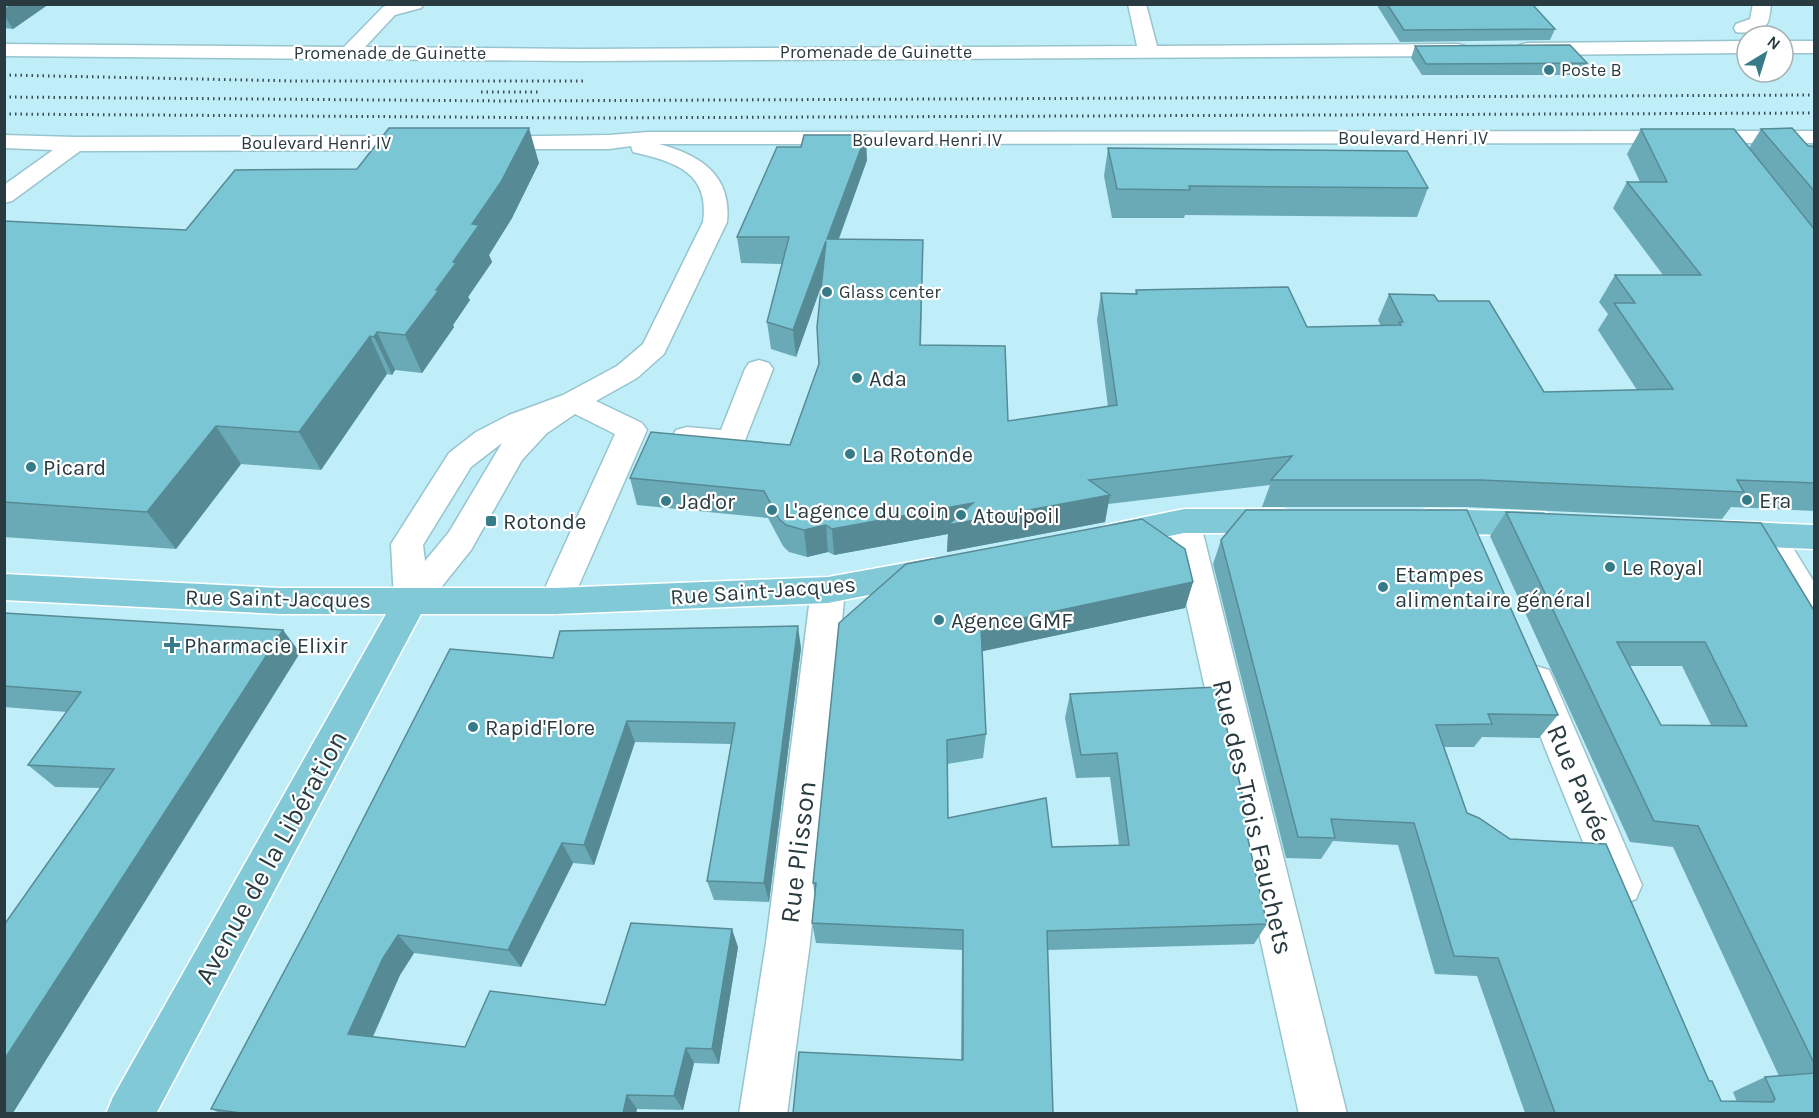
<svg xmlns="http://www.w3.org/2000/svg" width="1819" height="1118" font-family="Karla,sans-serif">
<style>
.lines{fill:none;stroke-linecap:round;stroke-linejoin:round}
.minor-casing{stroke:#97c4ce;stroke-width:3}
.major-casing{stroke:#fff;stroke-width:3}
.minor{fill:#fff;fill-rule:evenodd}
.major{fill:#81c9d6;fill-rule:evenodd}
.rail{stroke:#394d53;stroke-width:3;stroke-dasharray:1.5 4;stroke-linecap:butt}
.wall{fill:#6aaab7;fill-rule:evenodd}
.shaded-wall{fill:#568b95}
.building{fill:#7bc6d5;stroke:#568b95;stroke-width:1.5;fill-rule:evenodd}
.poi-dot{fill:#357b88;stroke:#fff;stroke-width:2}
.labels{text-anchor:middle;stroke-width:4.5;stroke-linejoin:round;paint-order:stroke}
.far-street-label{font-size:18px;fill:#293b40;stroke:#fff}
.far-poi-label{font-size:18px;fill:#293b40;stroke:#fff;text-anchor:start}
.poi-label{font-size:22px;fill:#293b40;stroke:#fff;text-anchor:start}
.street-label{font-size:22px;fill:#293b40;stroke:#fff}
.near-street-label{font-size:27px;fill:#293b40;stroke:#fff}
</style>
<rect width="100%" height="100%" fill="#bfedf8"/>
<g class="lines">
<defs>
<path id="minor" d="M 392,4 L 424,4 L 421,8 L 395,15 L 365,47 L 580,49 L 1137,46 L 1128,4 L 1146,4 L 1157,46 L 1458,44 L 1465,46 L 1468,50 L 1465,54 L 1458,56 L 580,61 L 4,56 L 4,44 L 344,47 L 383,7 Z
M 1753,4 L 1771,4 C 1770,10 1770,21 1766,25 C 1760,31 1744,34 1736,32 L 1734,28 L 1736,24 L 1750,19 Z
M 1747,41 L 1747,53 L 1527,55 L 1520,53 L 1517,49 L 1520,45 L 1527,43 Z
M 1783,41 L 1814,41 L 1814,53 L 1783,53 Z
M 1814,131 L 1814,143 L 659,144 C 701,155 732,176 727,222 L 664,354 L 637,378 L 596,401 L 642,423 L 647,430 L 568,610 L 556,614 L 544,610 L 539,601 L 615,434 L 575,414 L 547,433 L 522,460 L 471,550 L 423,610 L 411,614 L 399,610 L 394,601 L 391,544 L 449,453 L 476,432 L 509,415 L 563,395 L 617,366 L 643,344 L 703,222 C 710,172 675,162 633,152 L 631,146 L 609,149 L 488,149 L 480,147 L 477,142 L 480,137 L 609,135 L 648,132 ZM 502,443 L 449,532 L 425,561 L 423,545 L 471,467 Z
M 4,135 L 75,137 L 421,136 L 429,138 L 432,143 L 429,148 L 421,150 L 80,151 L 12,201 L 4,203 L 4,185 L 53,150 L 4,148 Z
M 759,360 L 769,363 L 773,369 L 742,448 L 731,451 L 676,444 L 672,437 L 676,430 L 687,427 L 721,430 L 745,369 L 749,363 Z
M 1184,509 L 1195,513 L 1200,521 L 1347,1114 L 1299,1114 L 1168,521 L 1173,513 Z
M 1773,532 L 1785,535 L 1814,582 L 1814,623 L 1802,620 L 1757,544 L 1761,535 Z
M 828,577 L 840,581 L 845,590 L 810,943 L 787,1114 L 739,1114 L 766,943 L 811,590 L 816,581 Z
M 1536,666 L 1549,670 L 1554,681 L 1642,885 L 1636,899 L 1621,905 L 1606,899 L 1518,681 L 1523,670 Z"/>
<path id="major" d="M 1184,509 L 1282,509 L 1293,513 L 1298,521 L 1293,529 L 1282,533 L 1184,533 L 1111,548 L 1100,544 L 1095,536 L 1100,528 L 1111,524 Z
M 1427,509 L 1543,512 L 1554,516 L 1559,524 L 1554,532 L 1543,536 L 1427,533 L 1416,529 L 1411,521 L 1416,513 Z
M 1724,521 L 1814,525 L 1814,549 L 1724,545 L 1713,541 L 1708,533 L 1713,525 Z
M 933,558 L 945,562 L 950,571 L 945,580 L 828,603 L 556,614 L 421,614 L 156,1114 L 106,1114 L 113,1097 L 386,614 L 280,614 L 4,600 L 4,574 L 280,588 L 556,588 L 828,577 Z"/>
</defs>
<use href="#minor" class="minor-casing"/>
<use href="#major" class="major-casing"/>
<use href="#minor" class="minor"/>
<use href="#major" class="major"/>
<path class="rail" d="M 4,75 L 295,81 L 586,81
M 481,92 L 538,92
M 4,97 L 506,101 L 1814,95
M 4,114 L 586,118 L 1814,113"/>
</g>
<path class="wall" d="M 4,4 L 49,4 L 13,29 L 4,28 Z
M 1379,4 L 1532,4 L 1555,29 L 1550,40 L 1400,42 L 1378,7 Z
M 1415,46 L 1587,63 L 1581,75 L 1422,75 L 1411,58 Z
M 1641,129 L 1749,148 L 1761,129 L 1815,149 L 1815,511 L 1731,507 L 1722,519 L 1465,507 L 1262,507 L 1270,485 L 1108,504 L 1105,522 L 947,552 L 948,534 L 834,555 L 828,552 L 807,557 L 789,552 L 783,546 L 768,518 L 637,505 L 630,478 L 790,445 L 819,364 L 821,286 L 796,357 L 771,349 L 767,322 L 782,264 L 741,263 L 737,237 L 867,160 L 839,239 L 923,240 L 921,345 L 1008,421 L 1108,407 L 1097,320 L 1101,293 L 1135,294 L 1136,290 L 1307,327 L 1381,326 L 1378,320 L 1389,294 L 1438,301 L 1544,392 L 1637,390 L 1598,330 L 1608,314 L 1599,302 L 1615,275 L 1663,275 L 1613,208 L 1627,182 L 1640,182 L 1627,154 Z
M 1108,148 L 1428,188 L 1417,217 L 1185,215 L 1184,218 L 1112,218 L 1104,176 Z
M 539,163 L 512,218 L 489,255 L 492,262 L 468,297 L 470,300 L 453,325 L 454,327 L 422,373 L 395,370 L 392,375 L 387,374 L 321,470 L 241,464 L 176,549 L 4,537 L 4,221 L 186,230 L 357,169 Z
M 1506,512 L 1815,612 L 1815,1113 L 1525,1113 L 1477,976 L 1435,974 L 1398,845 L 1333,841 L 1321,859 L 1286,858 L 1213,564 L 1221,540 L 1558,715 L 1539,738 L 1482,737 L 1474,747 L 1444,747 L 1467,813 L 1709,1081 L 1721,1101 L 1737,1102 L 1733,1092 L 1765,1077 L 1779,1076 L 1673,847 L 1630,842 L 1490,536 ZM 1629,666 L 1682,666 L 1711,725 L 1661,725 Z
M 1193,582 L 1185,608 L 982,651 L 986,734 L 983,758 L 947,764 L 948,818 L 1052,847 L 1119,845 L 1110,777 L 1076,778 L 1065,718 L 1070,694 L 1252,835 L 1248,842 L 1267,924 L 1254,944 L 1048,950 L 1053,1113 L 961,1059 L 962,950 L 816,943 L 812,923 L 815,897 L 813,883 L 839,623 Z
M 4,613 L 283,630 L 300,653 L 100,788 L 55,787 L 28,765 L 67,712 L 4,707 Z
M 801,648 L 769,902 L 714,900 L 707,881 L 731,744 L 635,742 L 594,865 L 573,863 L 521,967 L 414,953 L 400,975 L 373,1037 L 465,1047 L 605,1005 L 738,947 L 719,1064 L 694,1063 L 683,1110 L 637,1109 L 636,1113 L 220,1113 L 211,1109 L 553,658 Z"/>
<path class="shaded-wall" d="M 13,4 L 49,4 L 13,29 L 4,15 L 4,10 Z
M 529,128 L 539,163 L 512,218 L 489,255 L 492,262 L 468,297 L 470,300 L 453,325 L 454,327 L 422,373 L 405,335 L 453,262 L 472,224 Z
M 866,135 L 867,160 L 829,265 L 827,239 Z
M 826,241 L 828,267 L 796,357 L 793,330 Z
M 377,332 L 395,370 L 392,375 L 374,337 Z
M 370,336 L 387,374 L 321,470 L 299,432 Z
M 216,426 L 241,464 L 176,549 L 147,512 Z
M 1110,495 L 1105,522 L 947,552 L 948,534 L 834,555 L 832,529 L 973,503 Z
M 826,525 L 828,552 L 807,557 L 804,530 Z
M 1193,582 L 1185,608 L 979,652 L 981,627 Z
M 798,626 L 801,648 L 769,902 L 764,883 Z
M 283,630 L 300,653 L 13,1113 L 4,1113 L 4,1060 Z
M 627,721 L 635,742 L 594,865 L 584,845 Z
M 562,843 L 573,863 L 521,967 L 508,950 Z
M 732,929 L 738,947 L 719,1064 L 712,1049 Z
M 398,935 L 414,953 L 400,975 L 367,1049 L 348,1034 L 383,958 Z
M 686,1048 L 694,1063 L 683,1110 L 674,1096 Z
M 627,1095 L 637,1109 L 636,1113 L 623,1113 Z"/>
<path class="building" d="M 4,4 L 13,4 L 4,10 Z
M 1387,4 L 1532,4 L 1555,29 L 1404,30 Z
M 1570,45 L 1587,63 L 1426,64 L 1415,46 Z
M 389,128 L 529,128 L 501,182 L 472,224 L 479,225 L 453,262 L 456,263 L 436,290 L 439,290 L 405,335 L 377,332 L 374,337 L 370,336 L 299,432 L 216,426 L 147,512 L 4,502 L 4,221 L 186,230 L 235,170 L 357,169 Z
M 1792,128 L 1808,146 L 1812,146 L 1815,149 L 1815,192 L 1761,129 Z
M 1641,129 L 1734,129 L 1815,230 L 1815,483 L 1737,480 L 1744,492 L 1480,480 L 1271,480 L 1292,456 L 1089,480 L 1110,495 L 948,525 L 973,503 L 832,529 L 826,525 L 804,530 L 786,525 L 779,519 L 764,491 L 630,478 L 651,432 L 790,445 L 819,364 L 817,327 L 826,241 L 793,330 L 767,322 L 789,237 L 737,237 L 777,147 L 801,147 L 804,135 L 866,135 L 827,239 L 923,240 L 920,345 L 1005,346 L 1008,421 L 1117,405 L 1101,293 L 1137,294 L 1136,290 L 1288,287 L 1307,327 L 1401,325 L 1399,322 L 1403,322 L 1389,294 L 1434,295 L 1438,301 L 1489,301 L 1544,392 L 1673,389 L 1614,303 L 1635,303 L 1615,275 L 1701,275 L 1627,182 L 1667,182 Z
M 1108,148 L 1407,151 L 1428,188 L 1189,186 L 1190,190 L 1117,189 Z
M 1246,510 L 1467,510 L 1558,715 L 1488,714 L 1492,724 L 1436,725 L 1467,813 L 1479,818 L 1510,839 L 1606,844 L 1709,1081 L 1712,1081 L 1721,1101 L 1773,1102 L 1775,1099 L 1765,1077 L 1815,1073 L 1815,1113 L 1555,1113 L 1498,958 L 1454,956 L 1414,823 L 1331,819 L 1335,838 L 1298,837 L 1221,540 Z
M 1506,512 L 1761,523 L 1815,612 L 1815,1065 L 1698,826 L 1654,821 ZM 1617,642 L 1705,642 L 1747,726 L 1661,725 Z
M 1142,519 L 1185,549 L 1193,582 L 981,627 L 986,734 L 947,740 L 948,818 L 1046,798 L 1052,847 L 1129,845 L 1117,753 L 1081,755 L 1070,694 L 1217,687 L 1252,835 L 1247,835 L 1267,924 L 1047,931 L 1053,1113 L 793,1113 L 799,1052 L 963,1060 L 963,930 L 812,923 L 816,883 L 813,883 L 839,623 L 906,564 Z
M 4,613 L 283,630 L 4,1060 L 4,925 L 114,769 L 28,765 L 81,692 L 4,686 Z
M 798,626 L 764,883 L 707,881 L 735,723 L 627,721 L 584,845 L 562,843 L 508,950 L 398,935 L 383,958 L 348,1034 L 465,1047 L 490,991 L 605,1005 L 631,923 L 732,929 L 712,1049 L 686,1048 L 674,1096 L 627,1095 L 623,1113 L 241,1113 L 211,1109 L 310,923 L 450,649 L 553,658 L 560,631 Z"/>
<g class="poi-dot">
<circle cx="1549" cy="70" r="6"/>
<circle cx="827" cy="292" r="6"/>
<circle cx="857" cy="378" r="6"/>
<circle cx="850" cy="454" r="6"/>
<circle cx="31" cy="467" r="6"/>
<circle cx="1747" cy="500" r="6"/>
<circle cx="666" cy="501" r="6"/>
<circle cx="772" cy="510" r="6"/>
<circle cx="961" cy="515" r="6"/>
<rect x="485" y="515" width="12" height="12" rx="3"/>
<circle cx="1610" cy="567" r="6"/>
<circle cx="1383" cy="587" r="6"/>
<circle cx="939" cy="620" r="6"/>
<path d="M169 636h6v6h6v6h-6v6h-6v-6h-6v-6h6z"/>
<circle cx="473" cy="727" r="6"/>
</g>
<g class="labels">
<g class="far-street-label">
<text x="876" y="58">Promenade de Guinette</text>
<text x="390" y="59">Promenade de Guinette</text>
<text x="1413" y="144">Boulevard Henri IV</text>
<text x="927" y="146">Boulevard Henri IV</text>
<text x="316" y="149">Boulevard Henri IV</text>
</g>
<g class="far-poi-label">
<text x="1561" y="76">Poste B</text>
<text x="839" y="298">Glass center</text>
</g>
<g class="poi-label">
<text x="869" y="386">Ada</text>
<text x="862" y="462">La Rotonde</text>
<text x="43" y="475">Picard</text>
<text x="1759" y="508">Era</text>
<text x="678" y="509">Jad'or</text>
<text x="784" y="518">L'agence du coin</text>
<text x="973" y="523">Atou'poil</text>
<text x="503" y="529">Rotonde</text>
<text x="1622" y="575">Le Royal</text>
<text x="1395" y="582">Etampes<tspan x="1395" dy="25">alimentaire général</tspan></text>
<text x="951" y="628">Agence GMF</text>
<text x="184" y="653">Pharmacie Elixir</text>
<text x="485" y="735">Rapid'Flore</text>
</g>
<g class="street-label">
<text transform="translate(763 590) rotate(-4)" y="8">Rue Saint-Jacques</text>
<text transform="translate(278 598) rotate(1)" y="8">Rue Saint-Jacques</text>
</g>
<g class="near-street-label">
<text transform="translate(1579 783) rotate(67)" y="9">Rue Pavée</text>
<text transform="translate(1253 817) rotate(77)" y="9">Rue des Trois Fauchets</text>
<text transform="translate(798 852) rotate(-83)" y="9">Rue Plisson</text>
<text transform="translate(271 857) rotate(-61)" y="9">Avenue de la Libération</text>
</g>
</g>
<rect width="1819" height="1118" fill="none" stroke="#293b40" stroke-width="12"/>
<g transform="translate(1765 54) rotate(38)"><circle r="28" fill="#ffffff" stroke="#a9b1b3" stroke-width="1.5"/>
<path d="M0-4.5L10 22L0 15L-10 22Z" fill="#357b88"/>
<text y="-9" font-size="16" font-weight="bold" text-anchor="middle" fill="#293b40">N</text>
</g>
</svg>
